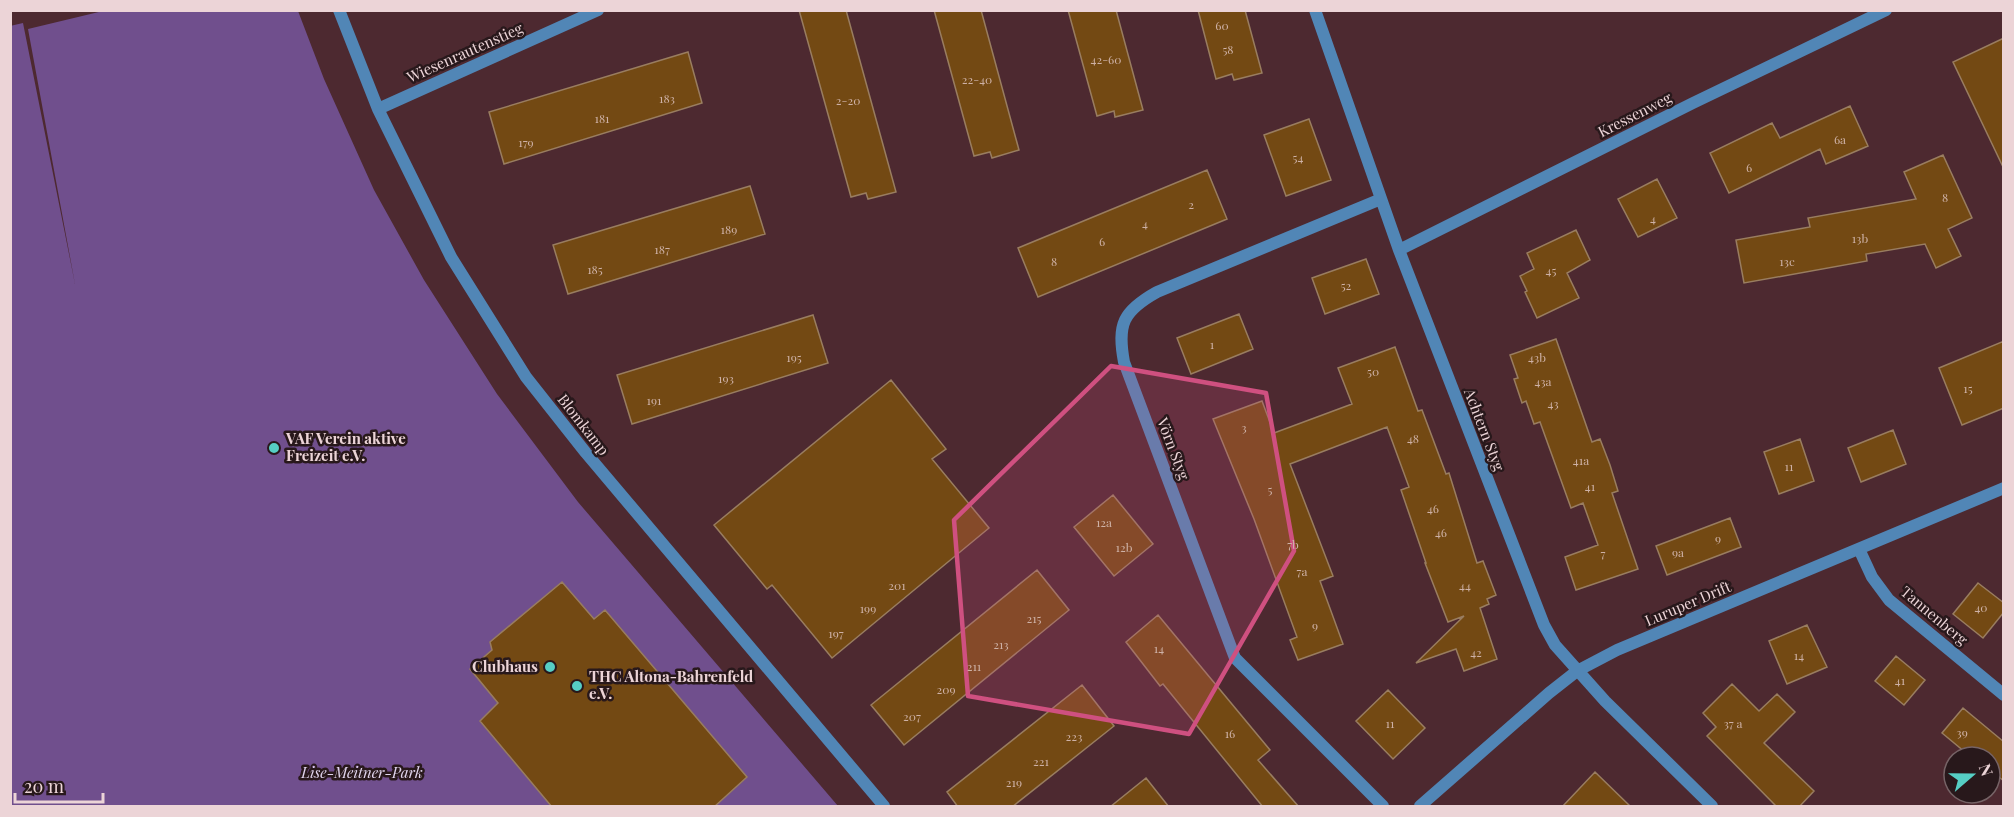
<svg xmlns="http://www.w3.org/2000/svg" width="2014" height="817" font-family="'Playfair Display',serif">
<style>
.green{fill:#704f8d}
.building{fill:#734913;stroke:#997d60;stroke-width:1.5}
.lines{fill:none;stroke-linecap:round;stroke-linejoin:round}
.minor{stroke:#5186b6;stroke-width:12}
.marked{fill:#cf5080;fill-opacity:0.2;stroke:#cf5080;stroke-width:4.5;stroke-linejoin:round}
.poi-dot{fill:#56cec4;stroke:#28181b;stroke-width:2}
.labels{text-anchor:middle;stroke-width:5;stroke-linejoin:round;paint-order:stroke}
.number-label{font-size:12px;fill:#ceb1a6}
.street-label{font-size:15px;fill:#ecd4d7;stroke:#28181b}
.poi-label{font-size:15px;font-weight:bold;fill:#ecd4d7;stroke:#28181b;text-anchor:start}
.park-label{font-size:15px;font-style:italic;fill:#e1d5ee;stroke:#28181b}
</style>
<rect width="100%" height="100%" fill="#4d2930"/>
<path class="green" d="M 103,11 L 298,11 L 324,79 L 374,190 L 424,280 L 497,394 L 578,502 L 838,806 L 11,806 L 10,26 L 23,23 L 75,284 L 28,29 Z"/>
<path class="building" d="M 799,10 L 846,10 L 896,192 L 868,199 L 866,193 L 851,197 Z
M 934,10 L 981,10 L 1019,150 L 992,158 L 990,152 L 974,156 Z
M 1068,10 L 1116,10 L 1143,110 L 1115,117 L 1114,111 L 1097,116 Z
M 1198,10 L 1245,10 L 1262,73 L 1234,80 L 1232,74 L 1216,79 Z
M 2004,38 L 2004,169 L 1953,62 Z
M 688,52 L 702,103 L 504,164 L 489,112 Z
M 1850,106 L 1868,146 L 1826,164 L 1820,149 L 1729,193 L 1710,153 L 1772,123 L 1780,138 Z
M 1309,119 L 1331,180 L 1286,196 L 1264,135 Z
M 1943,155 L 1972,218 L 1948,229 L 1961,256 L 1936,268 L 1925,244 L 1866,254 L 1867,261 L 1744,283 L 1736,240 L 1810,227 L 1808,218 L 1916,199 L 1904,172 Z
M 1207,170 L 1227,219 L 1038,297 L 1018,248 Z
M 1657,179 L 1677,218 L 1638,237 L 1618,199 Z
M 750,186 L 765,234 L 568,294 L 553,245 Z
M 1576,230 L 1590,260 L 1567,273 L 1579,298 L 1537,318 L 1525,292 L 1527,291 L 1520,276 L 1534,269 L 1527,253 Z
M 1366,259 L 1379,294 L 1325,314 L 1312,278 Z
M 1239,314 L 1253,349 L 1191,374 L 1177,338 Z
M 813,315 L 828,363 L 632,424 L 617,375 Z
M 1556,339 L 1592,442 L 1600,439 L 1610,465 L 1618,491 L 1612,493 L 1638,569 L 1576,590 L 1565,557 L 1598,545 L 1583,503 L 1571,508 L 1540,422 L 1534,424 L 1526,401 L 1522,403 L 1514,379 L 1518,378 L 1510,355 Z
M 2004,341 L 2004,408 L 1962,425 L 1939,368 Z
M 1395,347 L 1418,411 L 1422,410 L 1446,474 L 1449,473 L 1477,563 L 1483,561 L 1496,595 L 1487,599 L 1489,604 L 1480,608 L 1497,659 L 1464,671 L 1456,649 L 1416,663 L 1464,616 L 1448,622 L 1425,563 L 1426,563 L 1401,490 L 1409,487 L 1387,427 L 1290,464 L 1333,576 L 1320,581 L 1343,644 L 1298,660 L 1290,640 L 1297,637 L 1254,519 L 1213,419 L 1262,401 L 1274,433 L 1352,404 L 1338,368 Z
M 891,380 L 946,449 L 932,459 L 989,528 L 832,658 L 772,585 L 767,589 L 714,525 Z
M 1893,430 L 1906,464 L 1861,482 L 1848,448 Z
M 1800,439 L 1814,481 L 1779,494 L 1764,452 Z
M 1113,495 L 1153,544 L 1114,576 L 1074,527 Z
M 1730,518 L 1741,547 L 1667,575 L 1656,546 Z
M 1037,570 L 1069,610 L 904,745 L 871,705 Z
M 562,582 L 594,619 L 605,610 L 747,777 L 714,807 L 552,807 L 480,721 L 498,703 L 470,669 L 492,650 L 490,642 Z
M 1978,583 L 2004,603 L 2004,612 L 1983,638 L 1953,614 Z
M 1158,615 L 1270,750 L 1258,760 L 1299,807 L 1263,807 L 1163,684 L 1160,686 L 1126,642 Z
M 1807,625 L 1827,667 L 1787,684 L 1769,641 Z
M 1896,656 L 1925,680 L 1904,705 L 1875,681 Z
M 1732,684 L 1759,711 L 1777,694 L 1795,712 L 1764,743 L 1814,791 L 1799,807 L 1777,807 L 1707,736 L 1716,727 L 1703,713 Z
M 1082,685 L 1114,726 L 1012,807 L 958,807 L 947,792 Z
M 1388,690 L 1425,728 L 1393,759 L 1356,721 Z
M 1963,708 L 2004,742 L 2004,781 L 1990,770 L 1990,757 L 1971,757 L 1942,733 Z
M 1595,772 L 1631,807 L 1562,807 Z
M 1146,778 L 1169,807 L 1110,807 Z"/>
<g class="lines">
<path class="minor" d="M 339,10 L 378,109 L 451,257 L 526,377 L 586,453 L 884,806
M 1315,10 L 1399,250 L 1544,625 L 1555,645 L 1605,701 L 1712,806
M 378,109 L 598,10
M 1381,199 L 1157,292 C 1123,311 1117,324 1124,362 L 1235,658 L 1383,806
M 1399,250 L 1693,103 L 1886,10
M 1859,549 L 1872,577 L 1889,600 L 2004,695
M 1420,806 L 1549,693 L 1577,671 L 1617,650 L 2004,488"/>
</g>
<path class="marked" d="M 1111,366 L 1266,393 L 1294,551 L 1189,734 L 968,696 L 954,520 Z"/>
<g class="poi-dot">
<circle cx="274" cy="448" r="6"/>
<circle cx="550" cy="667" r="6"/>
<circle cx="577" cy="686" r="6"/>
</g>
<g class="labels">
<g class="number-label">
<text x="1222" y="30">60</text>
<text x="1228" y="54">58</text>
<text x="1106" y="64">42-60</text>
<text x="977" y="84">22-40</text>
<text x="667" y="103">183</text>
<text x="848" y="105">2-20</text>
<text x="602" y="123">181</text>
<text x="1840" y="144">6a</text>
<text x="526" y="147">179</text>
<text x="1298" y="162">54</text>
<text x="1749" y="172">6</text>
<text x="1945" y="202">8</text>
<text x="1191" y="209">2</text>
<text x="1653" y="223">4</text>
<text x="1145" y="228">4</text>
<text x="729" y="234">189</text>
<text x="1860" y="243">13b</text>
<text x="1102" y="246">6</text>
<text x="662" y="254">187</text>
<text x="1054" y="266">8</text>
<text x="1787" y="266">13c</text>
<text x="595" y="274">185</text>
<text x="1551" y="275">45</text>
<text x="1346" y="290">52</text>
<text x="1212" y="349">1</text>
<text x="794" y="362">195</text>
<text x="1537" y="362">43b</text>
<text x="1373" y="376">50</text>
<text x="726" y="383">193</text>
<text x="1543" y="386">43a</text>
<text x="1968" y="393">15</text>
<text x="654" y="405">191</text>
<text x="1553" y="408">43</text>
<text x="1244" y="432">3</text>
<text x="1413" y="443">48</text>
<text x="1581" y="465">41a</text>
<text x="1789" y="471">11</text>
<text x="1590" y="491">41</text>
<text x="1270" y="494">5</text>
<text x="1433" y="513">46</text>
<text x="1104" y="527">12a</text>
<text x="1441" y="537">46</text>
<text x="1718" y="543">9</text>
<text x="1293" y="549">7b</text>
<text x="1124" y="552">12b</text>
<text x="1678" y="557">9a</text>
<text x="1603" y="558">7</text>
<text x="1302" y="576">7a</text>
<text x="897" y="590">201</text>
<text x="1465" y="590">44</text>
<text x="1981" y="612">40</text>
<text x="868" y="613">199</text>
<text x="1034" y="623">215</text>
<text x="1315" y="630">9</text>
<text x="836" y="638">197</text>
<text x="1001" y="649">213</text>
<text x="1159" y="653">14</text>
<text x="1476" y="657">42</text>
<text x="1799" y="660">14</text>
<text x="974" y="671">211</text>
<text x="1900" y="685">41</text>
<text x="946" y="694">209</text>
<text x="912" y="721">207</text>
<text x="1390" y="728">11</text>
<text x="1733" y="728">37 a</text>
<text x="1962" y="737">39</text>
<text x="1230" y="738">16</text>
<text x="1074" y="741">223</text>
<text x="1041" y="766">221</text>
<text x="1014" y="787">219</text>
</g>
<g class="street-label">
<text transform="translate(465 53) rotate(-24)" y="5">Wiesenrautenstieg</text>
<text transform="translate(1635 115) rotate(-27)" y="5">Kressenweg</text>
<text transform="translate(583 425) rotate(52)" y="5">Blomkamp</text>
<text transform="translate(1484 430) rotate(69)" y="5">Achtern Styg</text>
<text transform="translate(1173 449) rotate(69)" y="5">Vörn Styg</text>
<text transform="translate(1688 604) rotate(-23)" y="5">Luruper Drift</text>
<text transform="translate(1934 616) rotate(40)" y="5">Tannenberg</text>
</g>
<g class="poi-label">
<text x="286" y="444">VAF Verein aktive<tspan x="286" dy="17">Freizeit e.V.</tspan></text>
<text x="538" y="672" text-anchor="end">Clubhaus</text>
<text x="589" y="682">THC Altona-Bahrenfeld<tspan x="589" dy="17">e.V.</tspan></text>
</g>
<g class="park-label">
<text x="362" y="778">Lise-Meitner-Park</text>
</g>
</g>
<rect width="2014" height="817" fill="none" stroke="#ecd4d7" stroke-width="24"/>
<g transform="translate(1972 775) rotate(70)"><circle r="28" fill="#28181b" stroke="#766366" stroke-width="1.5"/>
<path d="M0-4.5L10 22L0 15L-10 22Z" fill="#56cec4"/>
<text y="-9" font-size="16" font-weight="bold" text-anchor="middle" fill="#ecd4d7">N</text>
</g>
<path d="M15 793v9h88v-9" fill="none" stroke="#ecd4d7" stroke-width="3"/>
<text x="24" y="793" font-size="18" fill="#ecd4d7" stroke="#28181b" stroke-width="4.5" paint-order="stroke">20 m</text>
</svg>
